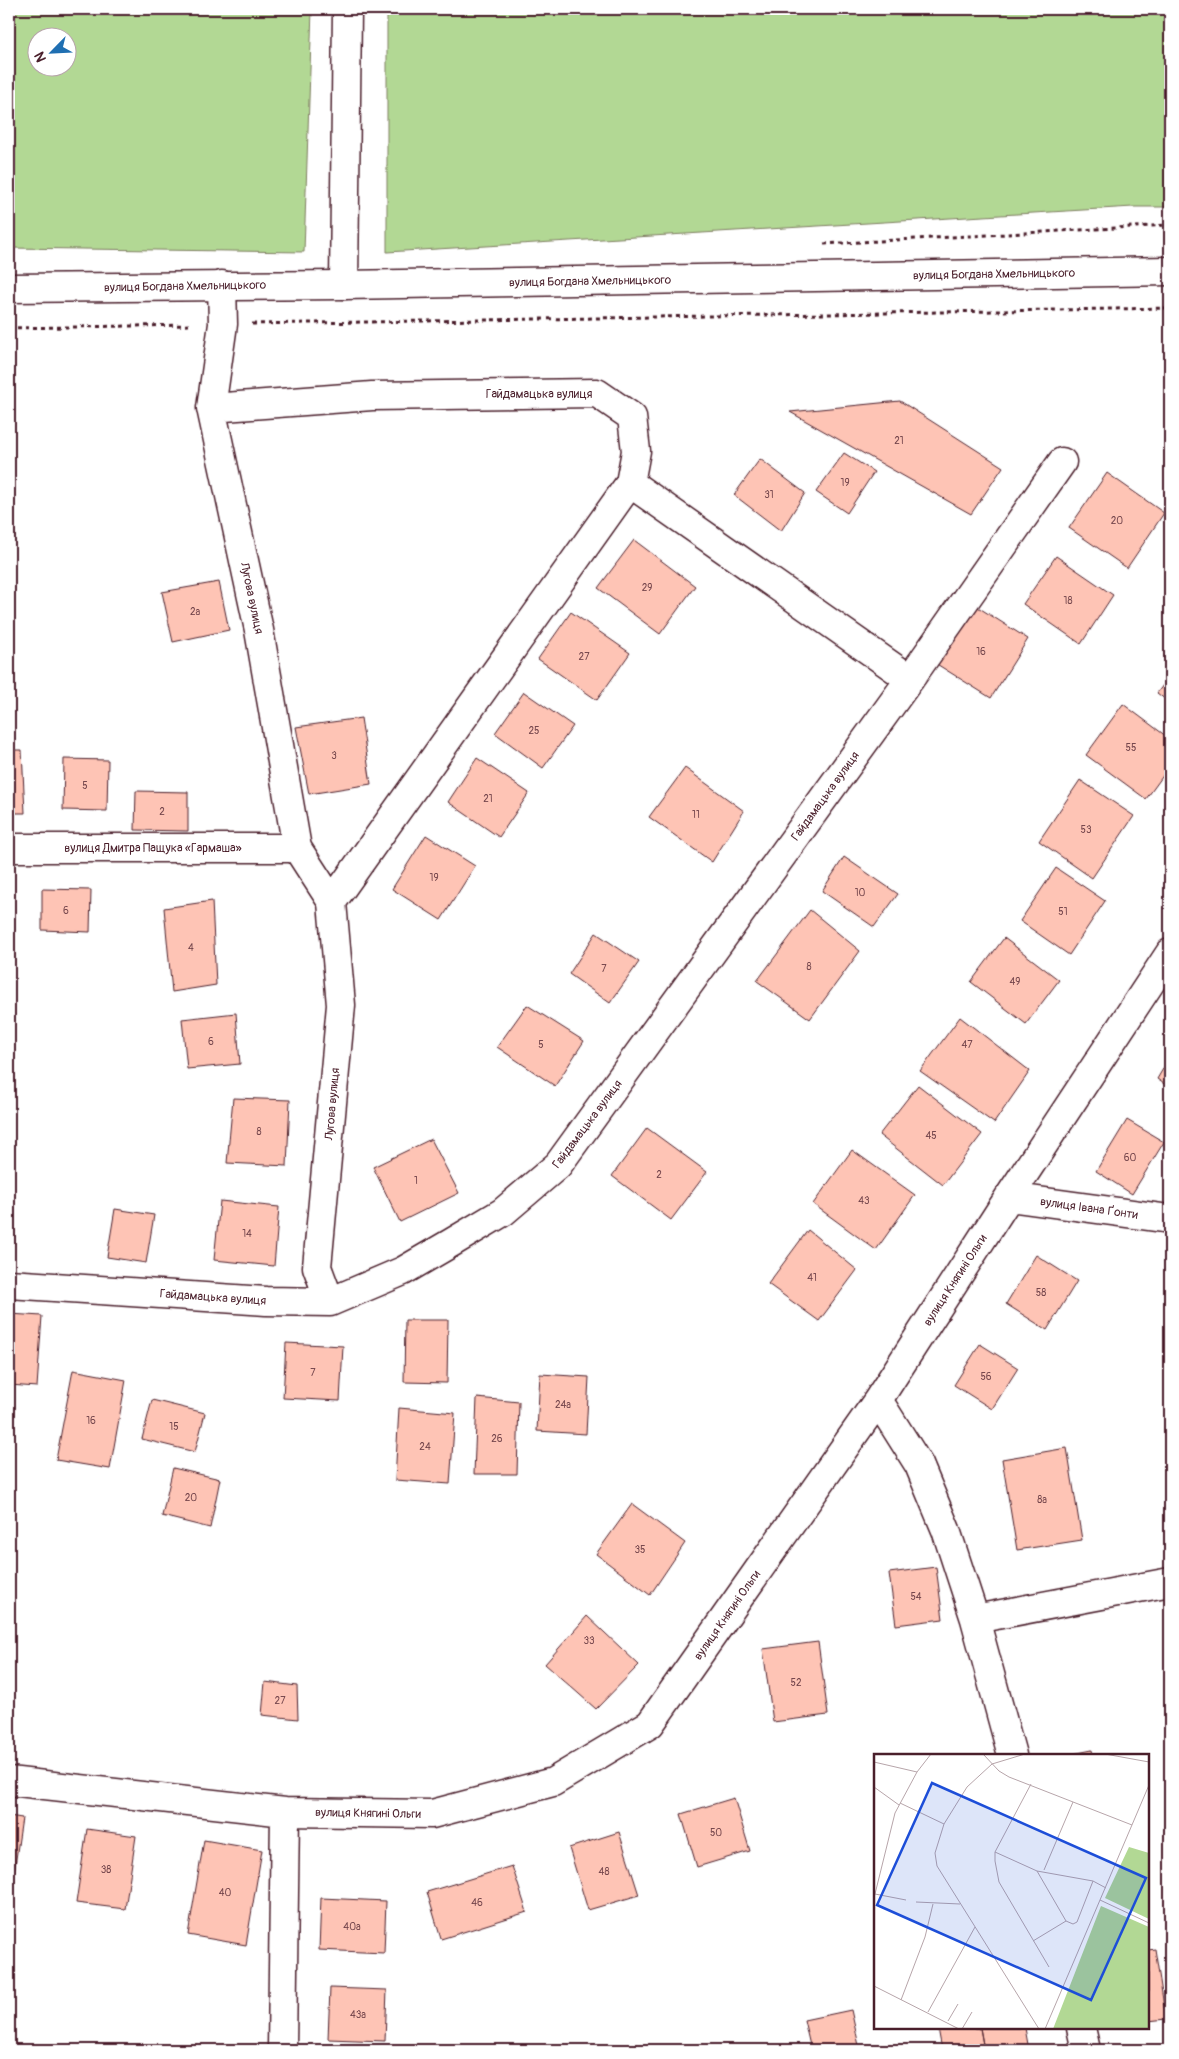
<svg xmlns="http://www.w3.org/2000/svg" width="1179" height="2059" font-family="Pangolin,sans-serif">
<style>
.green{fill:#b2d894;stroke:#7e7c60;fill-rule:evenodd}
.building{fill:#fec4b5;stroke:#4a1f2b}
.lines{fill:none;stroke-linecap:round;stroke-linejoin:round}
.street-casing{stroke:#4a1f2b;stroke-width:31}
.secondary-casing{stroke:#4a1f2b;stroke-width:31}
.path{stroke:#4a1f2b;stroke-width:3;stroke-dasharray:4 4;stroke-linecap:butt}
.street{stroke:#fff;stroke-width:28}
.secondary{stroke:#fff;stroke-width:28}
.labels{text-anchor:middle;stroke-width:4;stroke-linejoin:round;paint-order:stroke}
.number-label{font-size:10px;fill:#77484e}
.street-label{font-size:12px;fill:#4a1f2b;stroke:#fff}
.inset-road{fill:none;stroke:#b7a5aa;stroke-width:1}
.view{fill:#1d4ed8;fill-opacity:0.15;stroke:#1d4ed8;stroke-width:2.5}
.inset-edge{fill:none;stroke:#4a1f2b;stroke-width:2.5}
</style>
<rect width="100%" height="100%" fill="#fff"/>
<filter id="ink" filterUnits="userSpaceOnUse"><feTurbulence type="fractalNoise" baseFrequency=".02" numOctaves="2"/><feDisplacementMap in="SourceGraphic" scale="10" xChannelSelector="R" yChannelSelector="G"/><feConvolveMatrix kernelMatrix="1 2 1 2 8 2 1 2 1" color-interpolation-filters="sRGB"/></filter>
<g filter="url(#ink)">
<path class="green" d="M 9,9 L 312,9 L 304,252 L 9,248 ZM 38,38 L 68,38 L 68,68 L 38,68 Z
M 387,9 L 1170,9 L 1170,207 L 1133,207 L 387,252 Z"/>
<path class="building" d="M 900,401 L 1003,467 L 971,514 L 790,412 Z
M 844,453 L 874,472 L 847,513 L 816,492 Z
M 760,459 L 805,493 L 781,531 L 734,495 Z
M 1107,473 L 1164,513 L 1127,568 L 1069,528 Z
M 634,540 L 695,586 L 660,634 L 598,588 Z
M 1056,556 L 1113,595 L 1081,644 L 1023,604 Z
M 219,582 L 229,630 L 173,642 L 162,592 Z
M 973,604 L 1028,639 L 991,698 L 935,663 Z
M 571,612 L 630,653 L 597,700 L 538,659 Z
M 1170,676 L 1170,703 L 1157,693 Z
M 524,692 L 573,726 L 543,768 L 495,733 Z
M 1123,704 L 1170,739 L 1170,766 L 1146,799 L 1086,755 Z
M 361,718 L 371,784 L 309,794 L 296,727 Z
M 9,750 L 22,750 L 25,813 L 9,813 Z
M 477,758 L 529,793 L 499,837 L 448,802 Z
M 64,759 L 108,760 L 107,811 L 63,810 Z
M 685,768 L 744,811 L 712,862 L 649,817 Z
M 1080,780 L 1134,816 L 1092,878 L 1039,841 Z
M 136,791 L 188,792 L 188,831 L 135,830 Z
M 426,835 L 475,866 L 441,920 L 392,889 Z
M 844,857 L 898,894 L 874,927 L 822,891 Z
M 1056,868 L 1105,901 L 1069,955 L 1020,921 Z
M 42,889 L 91,890 L 90,932 L 42,930 Z
M 212,901 L 216,985 L 172,992 L 164,908 Z
M 810,910 L 860,951 L 810,1019 L 757,981 Z
M 596,933 L 639,962 L 610,1003 L 569,974 Z
M 1004,938 L 1059,980 L 1026,1024 L 971,982 Z
M 527,1005 L 584,1041 L 555,1086 L 497,1047 Z
M 236,1013 L 240,1064 L 187,1069 L 182,1019 Z
M 960,1017 L 1030,1071 L 994,1123 L 920,1071 Z
M 1170,1057 L 1170,1088 L 1157,1079 Z
M 918,1085 L 982,1134 L 943,1185 L 879,1135 Z
M 233,1098 L 290,1100 L 287,1166 L 227,1163 Z
M 1127,1120 L 1164,1142 L 1132,1194 L 1096,1171 Z
M 647,1128 L 707,1172 L 671,1220 L 612,1176 Z
M 431,1139 L 459,1193 L 400,1222 L 373,1167 Z
M 852,1150 L 915,1195 L 876,1250 L 813,1204 Z
M 220,1201 L 279,1207 L 274,1266 L 214,1260 Z
M 115,1209 L 154,1215 L 146,1263 L 107,1257 Z
M 808,1230 L 857,1270 L 819,1321 L 768,1284 Z
M 1036,1255 L 1077,1281 L 1047,1330 L 1006,1304 Z
M 9,1314 L 42,1316 L 37,1387 L 9,1385 Z
M 405,1320 L 448,1320 L 447,1383 L 404,1382 Z
M 286,1343 L 343,1346 L 340,1401 L 283,1398 Z
M 980,1344 L 1018,1368 L 992,1409 L 954,1385 Z
M 73,1370 L 126,1380 L 110,1469 L 56,1460 Z
M 540,1374 L 589,1377 L 586,1434 L 537,1431 Z
M 477,1398 L 519,1402 L 517,1474 L 474,1474 Z
M 152,1400 L 205,1413 L 195,1452 L 142,1439 Z
M 399,1408 L 455,1413 L 450,1484 L 395,1480 Z
M 1067,1448 L 1082,1540 L 1017,1550 L 1002,1459 Z
M 173,1468 L 220,1479 L 210,1528 L 162,1516 Z
M 632,1504 L 685,1543 L 650,1595 L 596,1554 Z
M 936,1567 L 943,1619 L 896,1625 L 889,1573 Z
M 587,1616 L 639,1665 L 596,1709 L 545,1664 Z
M 818,1642 L 828,1715 L 773,1722 L 763,1649 Z
M 265,1682 L 297,1686 L 298,1719 L 262,1715 Z
M 1092,1750 L 1093,1755 L 1068,1755 Z
M 734,1798 L 750,1851 L 697,1867 L 681,1814 Z
M 9,1816 L 22,1818 L 11,1893 L 9,1892 Z
M 87,1829 L 136,1836 L 125,1909 L 76,1903 Z
M 619,1832 L 639,1895 L 588,1910 L 569,1848 Z
M 204,1840 L 262,1850 L 246,1945 L 188,1935 Z
M 512,1866 L 527,1912 L 441,1939 L 427,1892 Z
M 321,1898 L 386,1901 L 384,1953 L 319,1950 Z
M 1155,1949 L 1166,2019 L 1148,2021 L 1148,1950 Z
M 330,1988 L 387,1990 L 385,2041 L 328,2039 Z
M 851,2010 L 860,2050 L 811,2050 L 804,2020 Z
M 938,2028 L 980,2028 L 984,2050 L 942,2050 Z
M 980,2028 L 1025,2028 L 1029,2050 L 984,2050 Z"/>
<g class="lines">
<defs>
<path id="street" d="M 222,285 L 223,324 L 211,408 L 259,630 L 297,848 L 332,902 L 341,1005 L 317,1267 L 330,1302
M 344,285 L 347,9
M 211,408 L 372,396 L 597,393 L 632,417 L 636,451 L 630,483 L 910,679
M 9,848 L 297,848
M 332,902 L 630,483
M 1009,1197 L 1170,1219
M 9,1284 L 266,1301 L 330,1302 L 403,1271 L 451,1243 L 503,1212 L 558,1165 L 910,679 L 1062,462
M 878,1400 L 919,1465 L 946,1530 L 975,1619 L 1012,1755
M 975,1619 L 1170,1582
M 9,1781 L 285,1812 L 432,1814 L 553,1782 L 650,1724 L 878,1400 L 1009,1197 L 1170,953
M 1081,2028 L 1086,2050
M 282,2050 L 285,1812"/>
<path id="secondary" d="M 9,288 L 344,285 L 1170,271"/>
</defs>
<use href="#street" class="street-casing"/>
<use href="#secondary" class="secondary-casing"/>
<path class="path" d="M 824,244 L 1170,225
M 252,324 L 1170,308
M 9,328 L 193,325"/>
<use href="#street" class="street"/>
<use href="#secondary" class="secondary"/>
</g>
</g>
<g class="labels">
<g class="number-label">
<text x="899" y="444">21</text>
<text x="845" y="486">19</text>
<text x="769" y="498">31</text>
<text x="1117" y="524">20</text>
<text x="647" y="591">29</text>
<text x="1068" y="604">18</text>
<text x="195" y="615">2а</text>
<text x="981" y="655">16</text>
<text x="584" y="660">27</text>
<text x="534" y="734">25</text>
<text x="1131" y="751">55</text>
<text x="334" y="759">3</text>
<text x="85" y="789">5</text>
<text x="488" y="802">21</text>
<text x="162" y="815">2</text>
<text x="696" y="818">11</text>
<text x="1086" y="833">53</text>
<text x="434" y="881">19</text>
<text x="860" y="896">10</text>
<text x="66" y="914">6</text>
<text x="1063" y="915">51</text>
<text x="191" y="951">4</text>
<text x="809" y="970">8</text>
<text x="604" y="972">7</text>
<text x="1015" y="985">49</text>
<text x="211" y="1045">6</text>
<text x="541" y="1048">5</text>
<text x="967" y="1048">47</text>
<text x="259" y="1135">8</text>
<text x="931" y="1139">45</text>
<text x="1130" y="1161">60</text>
<text x="659" y="1178">2</text>
<text x="416" y="1184">1</text>
<text x="864" y="1204">43</text>
<text x="247" y="1237">14</text>
<text x="812" y="1281">41</text>
<text x="1041" y="1296">58</text>
<text x="313" y="1376">7</text>
<text x="986" y="1380">56</text>
<text x="563" y="1408">24а</text>
<text x="91" y="1424">16</text>
<text x="174" y="1430">15</text>
<text x="497" y="1442">26</text>
<text x="425" y="1450">24</text>
<text x="191" y="1501">20</text>
<text x="1042" y="1503">8а</text>
<text x="640" y="1553">35</text>
<text x="916" y="1600">54</text>
<text x="589" y="1644">33</text>
<text x="796" y="1686">52</text>
<text x="280" y="1704">27</text>
<text x="716" y="1836">50</text>
<text x="106" y="1873">38</text>
<text x="604" y="1875">48</text>
<text x="225" y="1896">40</text>
<text x="477" y="1906">46</text>
<text x="352" y="1930">40а</text>
<text x="358" y="2018">43а</text>
</g>
<g class="street-label">
<text transform="translate(994 274) rotate(-1)" y="4">вулиця Богдана Хмельницького</text>
<text transform="translate(590 281) rotate(-1)" y="4">вулиця Богдана Хмельницького</text>
<text transform="translate(185 286) rotate(-1)" y="4">вулиця Богдана Хмельницького</text>
<text x="539" y="398">Гайдамацька вулиця</text>
<text transform="translate(252 598) rotate(78)" y="4">Лугова вулиця</text>
<text transform="translate(825 796) rotate(-54)" y="4">Гайдамацька вулиця</text>
<text x="153" y="852">вулиця Дмитра Пащука «Гармаша»</text>
<text transform="translate(332 1104) rotate(-85)" y="4">Лугова вулиця</text>
<text transform="translate(587 1124) rotate(-53)" y="4">Гайдамацька вулиця</text>
<text transform="translate(1089 1208) rotate(8)" y="4">вулиця Івана Ґонти</text>
<text transform="translate(955 1280) rotate(-57)" y="4">вулиця Княгині Ольги</text>
<text transform="translate(213 1297) rotate(4)" y="4">Гайдамацька вулиця</text>
<text transform="translate(727 1615) rotate(-55)" y="4">вулиця Княгині Ольги</text>
<text transform="translate(368 1813) rotate(1)" y="4">вулиця Княгині Ольги</text>
</g>
</g>
<g transform="translate(874 1754)">
<rect width="275" height="275" fill="#fff"/>
<path d="M 255,93 L 275,99 L 275,165 L 231,144 ZM 227,152 L 275,173 L 275,275 L 179,275 Z" fill="#b2d894"/>
<path class="inset-road" d="M 109,0 L 125,17 L 135,23 L 258,71M 151,0 L 118,10 L 93,33 L 70,70 L 61,99 L 63,112 L 165,275M 231,0 L 275,8M 0,8 L 43,18M 157,30 L 121,98 L 121,107 L 125,128 L 175,213M 0,33 L 25,51M 26,49 L 70,70M 121,98 L 163,117 L 219,127 L 232,134M 170,116 L 199,48M 163,117 L 192,167M 1,140 L 32,146M 0,144 L 21,59 L 43,18 L 57,0M 226,146 L 275,169M 42,148 L 86,150M 159,187 L 192,167 L 199,170 L 203,168 L 219,127M 0,232 L 85,275M 27,246 L 51,183 L 59,150M 54,258 L 101,173M 74,267 L 84,250M 88,275 L 98,258M 171,275 L 275,31"/>
<path class="view" d="M 58,29 L 272,124 L 217,246 L 3,151 Z"/>
<rect width="275" height="275" class="inset-edge"/>
</g>
<rect width="1179" height="2059" fill="none" stroke="#fff" stroke-width="30"/>
<rect x="15" y="15" width="1149" height="2029" fill="none" stroke="#4a1f2b" stroke-width="2" filter="url(#ink)"/>
<g transform="translate(52 52) rotate(246)"><circle r="24" fill="#ffffff" stroke="#b7a5aa"/>
<path d="M0-4L9 19L0 12L-9 19Z" fill="#1f6fb2"/>
<text y="-8" font-size="14" font-weight="bold" text-anchor="middle" fill="#4a1f2b">N</text>
</g>
</svg>
